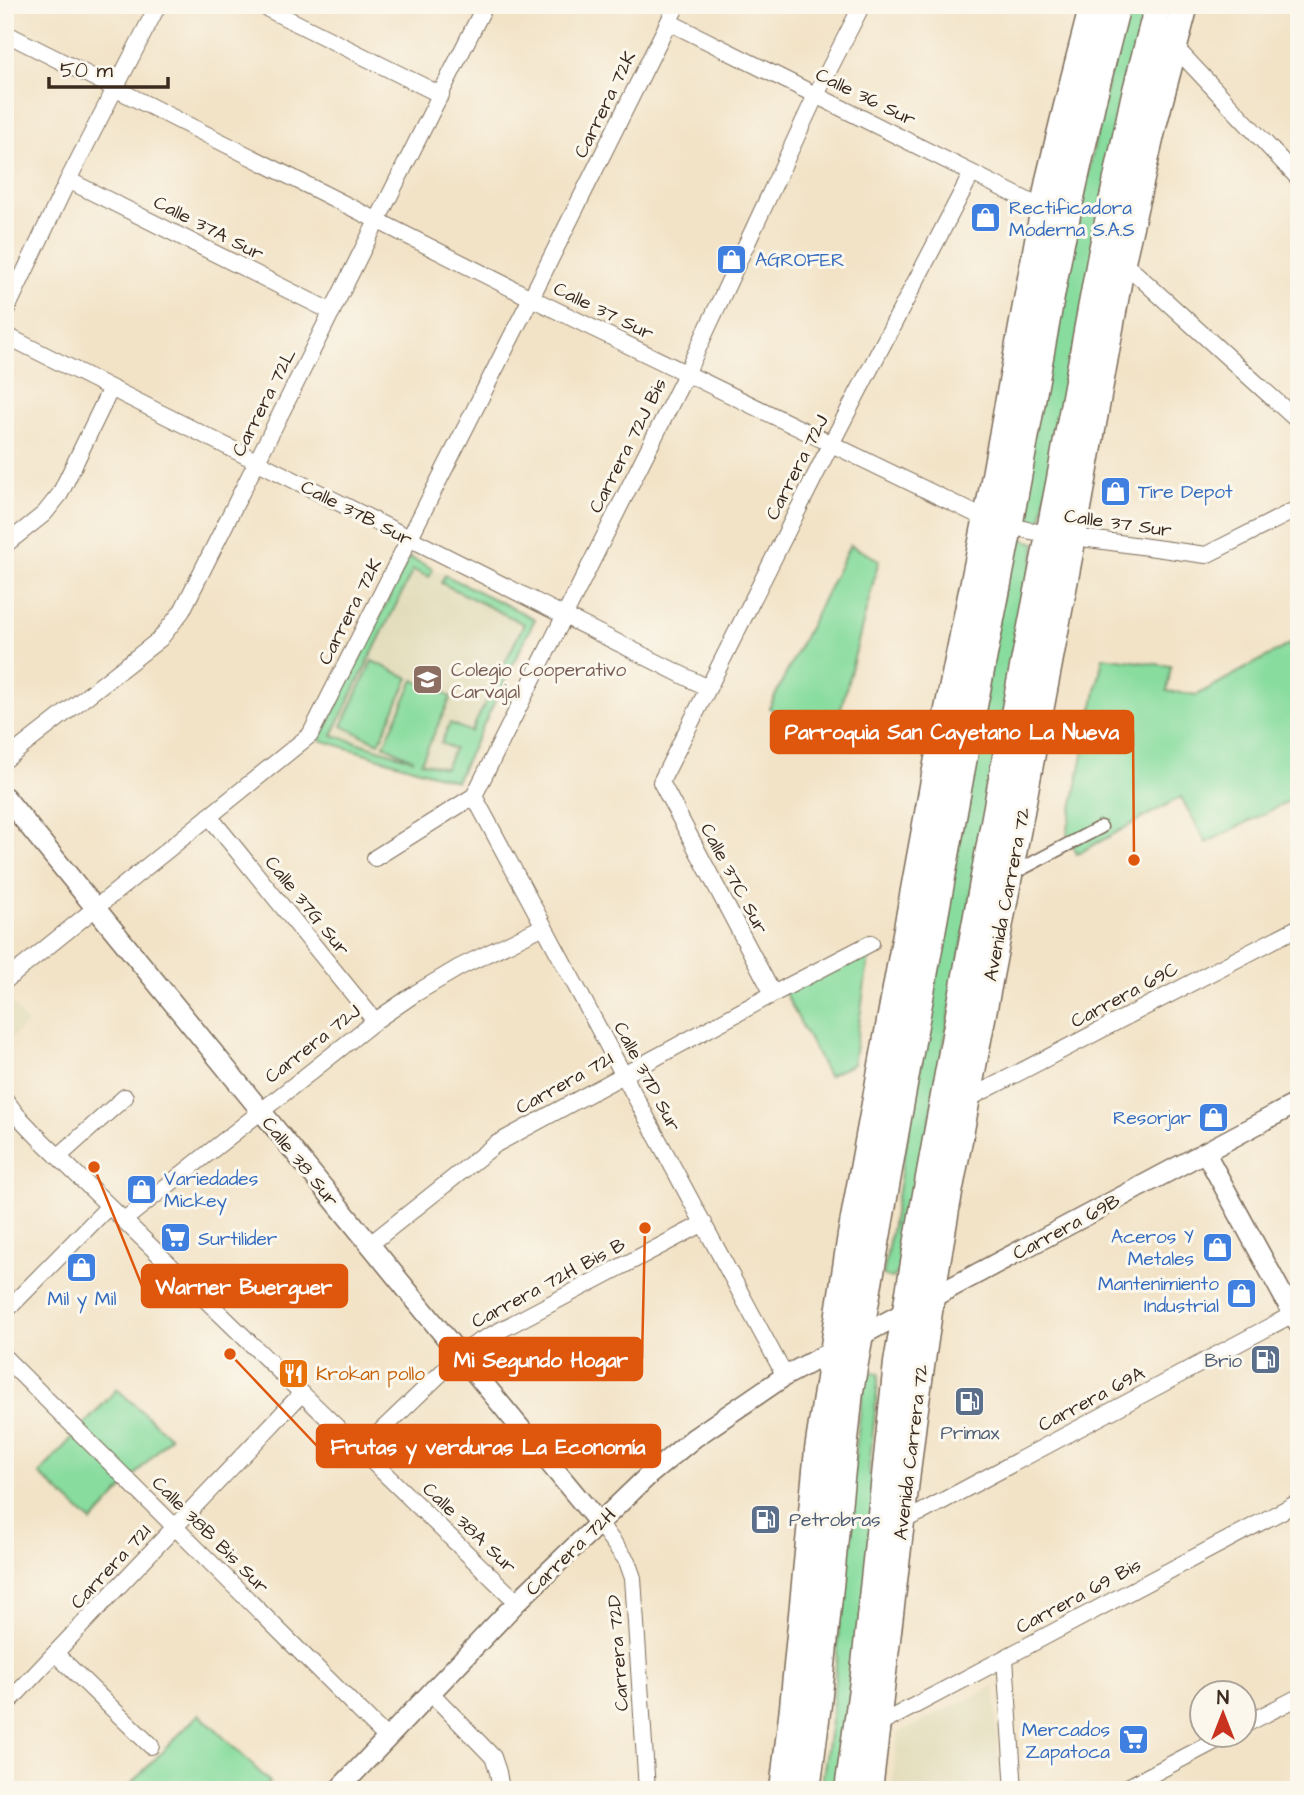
<svg xmlns="http://www.w3.org/2000/svg" width="1304" height="1795" font-family="'Architects Daughter',sans-serif">
<style>
.built{fill:#e2dcba}
.green{fill:#87dc9e;stroke:#61835e;stroke-width:2}
.lines{fill:none;stroke-linecap:round;stroke-linejoin:round}
.pedestrian-casing{stroke:#7b6b59;stroke-width:15}
.minor-casing{stroke:#7b6b59;stroke-width:18}
.tertiary-casing{stroke:#7b6b59;stroke-width:22}
.trunk-casing{stroke:#7b6b59;stroke-width:29}
.pedestrian{stroke:#fff;stroke-width:12}
.minor{stroke:#fff;stroke-width:16}
.tertiary{stroke:#fff;stroke-width:19}
.trunk{stroke:#fff;stroke-width:26}
.labels{text-anchor:middle;stroke-width:6;stroke-linejoin:round;paint-order:stroke}
.street-label{font-size:19px;fill:#3b2a1e;stroke:#fbf7ec}
.shop-label{font-size:19px;fill:#366cbe;stroke:#fbf7ec;text-anchor:start}
.education-label{font-size:19px;fill:#785e54;stroke:#fbf7ec;text-anchor:start}
.service-label{font-size:19px;fill:#4e5e75;stroke:#fbf7ec;text-anchor:end}
.food-label{font-size:19px;fill:#c56008;stroke:#fbf7ec;text-anchor:start}
.leader{fill:none;stroke:#df570d;stroke-width:2.5}
.callout-dot{fill:#df570d;stroke:#fbf7ec;stroke-width:2.5}
.callout{fill:#df570d;stroke:#df570d;stroke-width:2.5}
.callout-label{font-size:21px;text-anchor:middle;font-weight:bold;fill:#fff}
</style>
<rect width="100%" height="100%" fill="#fbf7ec"/>
<filter id="ink" filterUnits="userSpaceOnUse"><feTurbulence type="fractalNoise" baseFrequency=".0143" numOctaves="2"/><feDisplacementMap in="SourceGraphic" scale="14" xChannelSelector="R" yChannelSelector="G"/><feConvolveMatrix kernelMatrix="1 2 1 2 8 2 1 2 1" color-interpolation-filters="sRGB"/></filter>
<filter id="wash" filterUnits="userSpaceOnUse"><feTurbulence type="fractalNoise" baseFrequency=".00686" numOctaves="4" result="noise"/><feDisplacementMap in="SourceGraphic" scale="28" xChannelSelector="R" yChannelSelector="G"/><feGaussianBlur stdDeviation="1.57" result="paint"/><feColorMatrix in="noise" values="0 0 0 0 0 0 0 0 0 0 0 0 0 0 0 0 0 1.4 0 .05"/><feComposite in="paint" operator="in"/></filter>
<g filter="url(#wash)">
<rect width="100%" height="100%" fill="#f2e3c7"/>
<path class="built" d="M 409,557 L 535,619 L 456,781 L 320,740 Z
M 10,1000 L 27,1024 L 5,1043 L 5,1004 Z
M 995,1686 L 999,1790 L 892,1790 L 898,1733 Z"/>
<path class="green" d="M 1124,5 L 1147,5 L 1040,524 L 1015,519 Z
M 1013,537 L 1036,543 L 903,1267 L 893,1278 L 883,1276 Z
M 850,545 L 879,560 L 833,740 L 769,708 Z
M 409,557 L 433,569 L 429,577 L 413,570 L 332,735 L 414,760 L 384,745 L 414,680 L 451,697 L 421,762 L 445,768 L 454,749 L 441,743 L 450,723 L 471,732 L 524,624 L 441,583 L 445,575 L 535,619 L 456,781 L 320,740 Z
M 1299,639 L 1299,796 L 1206,843 L 1181,797 L 1077,854 L 1067,833 L 1103,657 L 1171,666 L 1167,691 L 1197,695 Z
M 372,661 L 409,678 L 379,743 L 342,726 Z
M 871,943 L 853,1064 L 828,1076 L 783,989 Z
M 865,1371 L 879,1373 L 869,1470 L 875,1496 L 844,1790 L 821,1790 L 832,1715 L 847,1527 Z
M 117,1389 L 170,1437 L 92,1522 L 39,1474 Z
M 199,1714 L 270,1782 L 262,1790 L 125,1790 Z"/>
</g>
<g filter="url(#ink)">
<g class="lines">
<defs>
<path id="pedestrian" d="M 1010,875 L 1101,827"/>
<path id="minor" d="M 260,5 L 441,95
M 669,22 L 1044,209
M 5,33 L 531,298 L 986,519 L 1031,531 L 1206,555 L 1299,508
M 1174,46 L 1299,179
M 68,180 L 332,312
M 1122,261 L 1299,422
M 5,313 L 68,180 L 158,5
M 5,335 L 708,688
M 5,545 L 44,514 L 60,494 L 111,388
M 5,760 L 160,639 L 182,611 L 485,5
M 474,796 L 785,1376
M 209,816 L 375,1021
M 375,858 L 474,796 L 686,374 L 816,95 L 862,5
M 5,981 L 310,735 L 531,298 L 677,5
M 773,994 L 661,782 L 831,444 L 972,173
M 5,1099 L 16,1114 L 38,1137 L 517,1602
M 968,1099 L 1299,927
M 58,1157 L 125,1097
M 124,1220 L 375,1021 L 416,993 L 460,967 L 544,926
M 369,1245 L 496,1144 L 773,994 L 871,943
M 5,1312 L 109,1206
M 5,1358 L 387,1738
M 361,1450 L 460,1355 L 478,1342 L 704,1223
M 901,1521 L 922,1512 L 1299,1311
M 599,1523 L 627,1561 L 633,1578 L 647,1790
M 56,1654 L 151,1746
M 1005,1658 L 1014,1790
M 431,1693 L 493,1757 L 498,1772 L 501,1790
M 5,1706 L 302,1393
M 878,1725 L 1299,1502
M 1244,1725 L 1299,1697
M 1122,1790 L 1225,1736"/>
<path id="tertiary" d="M 5,797 L 460,1355 L 599,1523
M 1205,1152 L 1299,1325
M 338,1790 L 517,1602 L 649,1475 L 694,1438 L 785,1376 L 1299,1102"/>
<path id="trunk" d="M 783,1790 L 793,1707 L 818,1450 L 851,1235 L 937,764 L 991,497 L 1049,180 L 1068,102 L 1093,5
M 807,1790 L 818,1704 L 850,1391 L 898,1118 L 964,757 L 1009,527 L 1061,242 L 1093,99 L 1117,5
M 848,1790 L 864,1674 L 897,1363 L 922,1216 L 1012,724 L 1059,484 L 1101,255 L 1134,98 L 1158,5
M 869,1790 L 913,1422 L 931,1298 L 946,1209 L 1073,536 L 1122,261 L 1154,122 L 1185,5"/>
</defs>
<use href="#pedestrian" class="pedestrian-casing"/>
<use href="#minor" class="minor-casing"/>
<use href="#tertiary" class="tertiary-casing"/>
<use href="#trunk" class="trunk-casing"/>
<use href="#pedestrian" class="pedestrian"/>
<use href="#minor" class="minor"/>
<use href="#tertiary" class="tertiary"/>
<use href="#trunk" class="trunk"/>
</g>
</g>
<defs>
<symbol id="shop-square" viewBox="-11 -11 22 22"><rect x="-9" y="-9" width="18" height="18" rx="4" fill="#3f7fe0" stroke="#fbf7ec"/><path d="M-5-2.5h2.3a2.7 3.5 0 0 1 5.4 0H5L5.5 6h-11ZM-1.5-2.5h3a1.5 2.3 0 0 0-3 0Z" fill="#fff"/></symbol>
<symbol id="school-square" viewBox="-11 -11 22 22"><rect x="-9" y="-9" width="18" height="18" rx="4" fill="#8d6e63" stroke="#fbf7ec"/><path d="M0-5L7-2L0 1L-7-2ZM-4 1L0 2.5L4 1V4Q0 6-4 4Z" fill="#fff"/></symbol>
<symbol id="supermarket-square" viewBox="-11 -11 22 22"><rect x="-9" y="-9" width="18" height="18" rx="4" fill="#3f7fe0" stroke="#fbf7ec"/><path d="M-6-5.5h2.5l.6 2H6L4.5 2H-2.5L-4.4-4H-6ZM-1.5 3.2a1.3 1.3 0 1 0 .1 0ZM3 3.2a1.3 1.3 0 1 0 .1 0Z" fill="#fff"/></symbol>
<symbol id="fuel-square" viewBox="-11 -11 22 22"><rect x="-9" y="-9" width="18" height="18" rx="4" fill="#5c6f8a" stroke="#fbf7ec"/><path d="M-5.5-6h7V0h2V4h1.3V-2.5L3-4.5l.8-.8L6-3V5H2.5V1h-1V6h-7ZM-4.2-4.7v3.2H.2V-4.7Z" fill="#fff"/></symbol>
<symbol id="restaurant-square" viewBox="-11 -11 22 22"><rect x="-9" y="-9" width="18" height="18" rx="4" fill="#e8710a" stroke="#fbf7ec"/><path d="M-5-6h1v4h1v-4h1v4h1v-4h1v5L-1.5 .5V6h-2V.5L-5-1ZM5-6V6H3V1.5H1.5Q1.5-4 5-6Z" fill="#fff"/></symbol>
</defs>
<g fill-rule="evenodd">
<use href="#shop-square" x="968" y="200" width="35" height="35"/>
<use href="#shop-square" x="714" y="242" width="35" height="35"/>
<use href="#shop-square" x="1098" y="474" width="35" height="35"/>
<use href="#school-square" x="410" y="662" width="35" height="35"/>
<use href="#shop-square" x="1196" y="1100" width="35" height="35"/>
<use href="#shop-square" x="124" y="1172" width="35" height="35"/>
<use href="#supermarket-square" x="158" y="1220" width="35" height="35"/>
<use href="#shop-square" x="1200" y="1230" width="35" height="35"/>
<use href="#shop-square" x="64" y="1250" width="35" height="35"/>
<use href="#shop-square" x="1224" y="1276" width="35" height="35"/>
<use href="#fuel-square" x="1248" y="1342" width="35" height="35"/>
<use href="#restaurant-square" x="276" y="1356" width="35" height="35"/>
<use href="#fuel-square" x="952" y="1384" width="35" height="35"/>
<use href="#fuel-square" x="748" y="1502" width="35" height="35"/>
<use href="#supermarket-square" x="1116" y="1722" width="35" height="35"/>
</g>
<g class="labels">
<g class="street-label">
<text transform="translate(866 96) rotate(26)" y="7">Calle 36 Sur</text>
<text transform="translate(604 104) rotate(-64)" y="7">Carrera 72K</text>
<text transform="translate(209 227) rotate(27)" y="7">Calle 37A Sur</text>
<text transform="translate(604 310) rotate(26)" y="7">Calle 37 Sur</text>
<text transform="translate(263 402) rotate(-63)" y="7">Carrera 72L</text>
<text transform="translate(627 445) rotate(-63)" y="7">Carrera 72J Bis</text>
<text transform="translate(796 467) rotate(-63)" y="7">Carrera 72J</text>
<text transform="translate(357 512) rotate(27)" y="7">Calle 37B Sur</text>
<text transform="translate(1118 522) rotate(8)" y="7">Calle 37 Sur</text>
<text transform="translate(349 611) rotate(-63)" y="7">Carrera 72K</text>
<text transform="translate(735 878) rotate(62)" y="7">Calle 37C Sur</text>
<text transform="translate(1006 894) rotate(-79)" y="7">Avenida Carrera 72</text>
<text transform="translate(308 905) rotate(51)" y="7">Calle 37G Sur</text>
<text transform="translate(1124 994) rotate(-28)" y="7">Carrera 69C</text>
<text transform="translate(312 1043) rotate(-38)" y="7">Carrera 72J</text>
<text transform="translate(648 1076) rotate(62)" y="7">Calle 37D Sur</text>
<text transform="translate(564 1082) rotate(-29)" y="7">Carrera 72I</text>
<text transform="translate(301 1161) rotate(51)" y="7">Calle 38 Sur</text>
<text transform="translate(1066 1226) rotate(-28)" y="7">Carrera 69B</text>
<text transform="translate(548 1282) rotate(-28)" y="7">Carrera 72H Bis B</text>
<text transform="translate(1091 1398) rotate(-28)" y="7">Carrera 69A</text>
<text transform="translate(910 1452) rotate(-83)" y="7">Avenida Carrera 72</text>
<text transform="translate(470 1527) rotate(44)" y="7">Calle 38A Sur</text>
<text transform="translate(211 1534) rotate(45)" y="7">Calle 38B Bis Sur</text>
<text transform="translate(570 1551) rotate(-44)" y="7">Carrera 72H</text>
<text transform="translate(110 1566) rotate(-47)" y="7">Carrera 72I</text>
<text transform="translate(1078 1595) rotate(-28)" y="7">Carrera 69 Bis</text>
<text transform="translate(617 1653) rotate(-94)" y="7">Carrera 72D</text>
</g>
<g class="shop-label">
<text x="1009" y="214">Rectificadora<tspan x="1009" dy="22">Moderna S.A.S</tspan></text>
<text x="755" y="266">AGROFER</text>
<text x="1138" y="498">Tire Depot</text>
<text x="1191" y="1124" text-anchor="end">Resorjar</text>
<text x="164" y="1185">Variedades<tspan x="164" dy="22">Mickey</tspan></text>
<text x="1194" y="1243" text-anchor="end">Aceros Y<tspan x="1194" dy="22">Metales</tspan></text>
<text x="198" y="1245">Surtilider</text>
<text x="1219" y="1290" text-anchor="end">Mantenimiento<tspan x="1219" dy="22">Industrial</tspan></text>
<text x="82" y="1305" text-anchor="middle">Mil y Mil</text>
<text x="1110" y="1736" text-anchor="end">Mercados<tspan x="1110" dy="22">Zapatoca</tspan></text>
</g>
<g class="education-label">
<text x="451" y="676">Colegio Cooperativo<tspan x="451" dy="22">Carvajal</tspan></text>
</g>
<g class="service-label">
<text x="1242" y="1367">Brio</text>
<text x="970" y="1439" text-anchor="middle">Primax</text>
<text x="789" y="1526" text-anchor="start">Petrobras</text>
</g>
<g class="food-label">
<text x="316" y="1380">Krokan pollo</text>
</g>
</g>
<path class="leader" d="M1134 860L1133 732M94 1167L142 1286M645 1228L642 1359M230 1354L317 1446"/>
<g class="callout-dot">
<circle cx="1134" cy="860" r="7"/>
<circle cx="94" cy="1167" r="7"/>
<circle cx="645" cy="1228" r="7"/>
<circle cx="230" cy="1354" r="7"/>
</g>
<g class="callout">
<rect x="771" y="711" width="362" height="42" rx="7"/>
<rect x="142" y="1265" width="205" height="42" rx="7"/>
<rect x="440" y="1338" width="202" height="42" rx="7"/>
<rect x="317" y="1425" width="343" height="42" rx="7"/>
</g>
<g class="callout-label">
<text x="952" y="739">Parroquia San Cayetano La Nueva</text>
<text x="244" y="1294">Warner Buerguer</text>
<text x="541" y="1367">Mi Segundo Hogar</text>
<text x="488" y="1454">Frutas y verduras La Economía</text>
</g>
<rect width="1304" height="1795" fill="none" stroke="#fbf7ec" stroke-width="28"/>
<g transform="translate(1223 1714)"><circle r="33" fill="#fbf7ec" stroke="#aea59a" stroke-width="2"/>
<path d="M0-5L12 26L0 18L-12 26Z" fill="#c8321e"/>
<text y="-10" font-size="19" font-weight="bold" text-anchor="middle" fill="#3b2a1e">N</text>
</g>
<path d="M49 77v10h119v-10" fill="none" stroke="#3b2a1e" stroke-width="3.5"/>
<text x="60" y="77" font-size="21" fill="#3b2a1e" stroke="#fbf7ec" stroke-width="5" paint-order="stroke">50 m</text>
</svg>
